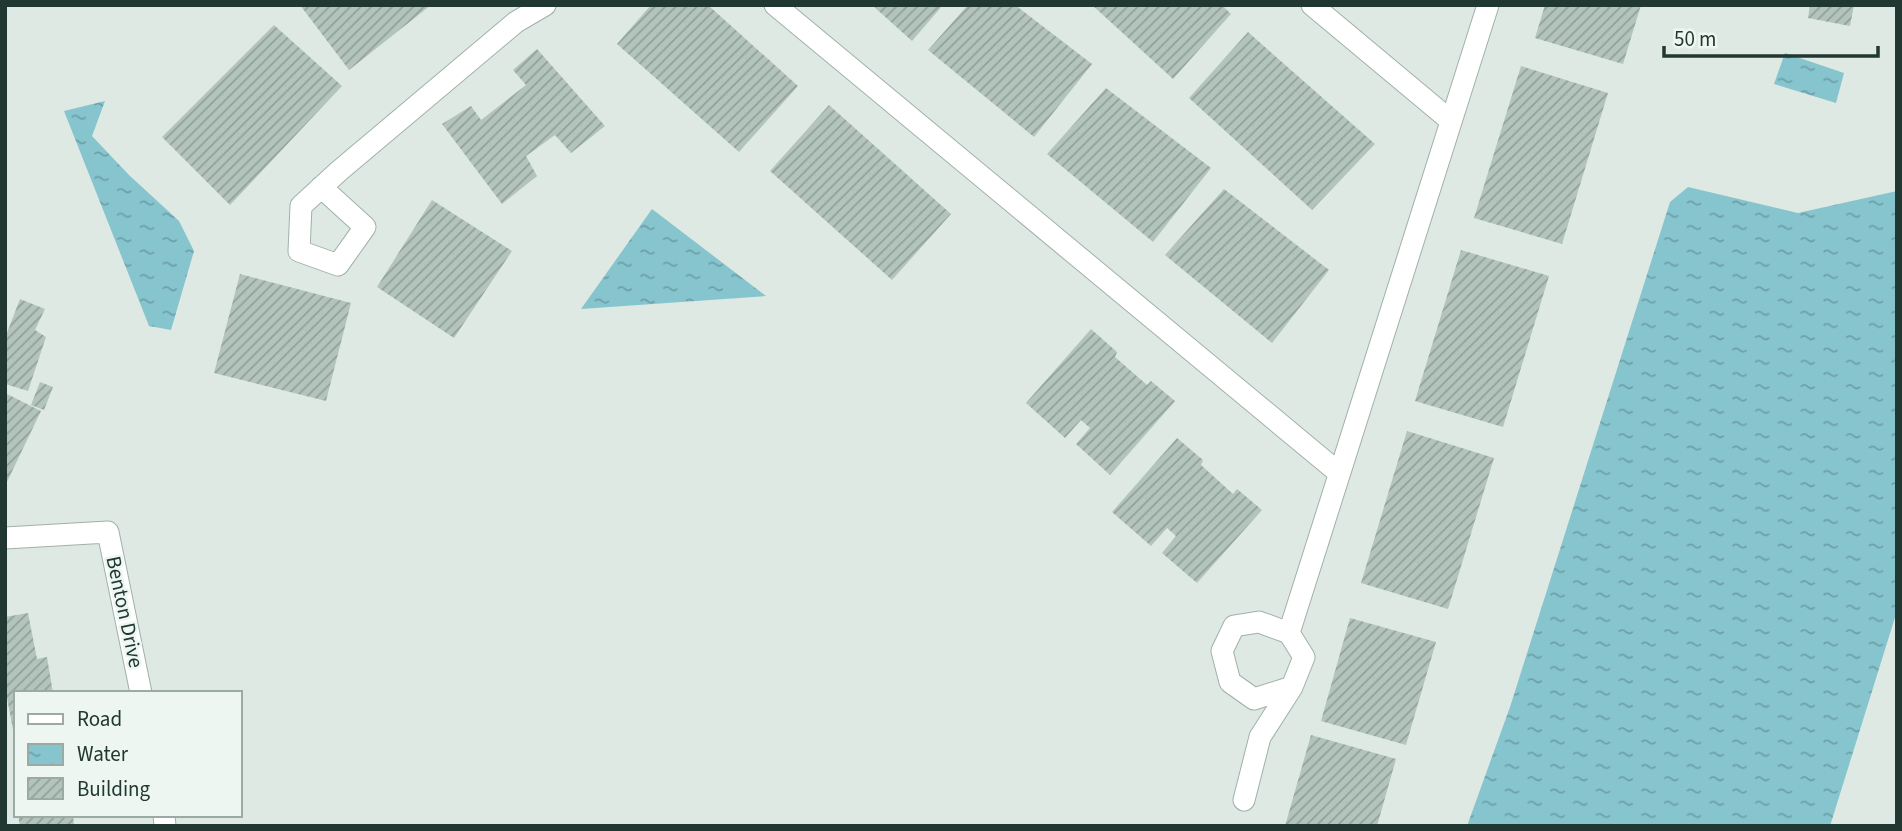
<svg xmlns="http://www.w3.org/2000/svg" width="1902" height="831" font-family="'Source Sans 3',sans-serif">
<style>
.water{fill:url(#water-ripples)}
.building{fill:url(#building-hatch)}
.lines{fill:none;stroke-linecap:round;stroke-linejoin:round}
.minor-casing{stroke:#a1b0ab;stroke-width:23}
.minor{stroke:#fff;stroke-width:21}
.labels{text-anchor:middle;stroke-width:5;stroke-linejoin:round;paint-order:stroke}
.street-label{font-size:21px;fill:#203831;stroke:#eef6f2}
</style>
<defs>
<pattern id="water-ripples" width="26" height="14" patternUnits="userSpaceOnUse" patternTransform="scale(1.75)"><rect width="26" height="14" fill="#86c4ce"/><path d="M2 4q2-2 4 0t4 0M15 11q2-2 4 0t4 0" fill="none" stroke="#6da0a8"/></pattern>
<pattern id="building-hatch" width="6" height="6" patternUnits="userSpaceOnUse" patternTransform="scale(1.75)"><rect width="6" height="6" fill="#b3c4bd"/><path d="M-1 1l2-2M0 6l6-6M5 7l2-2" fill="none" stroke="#91a09a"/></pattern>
</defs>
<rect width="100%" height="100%" fill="#dee9e4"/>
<path class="water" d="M 1785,53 L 1844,73 L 1836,103 L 1774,84 Z
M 105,101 L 92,136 L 129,175 L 179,221 L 194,251 L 171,330 L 149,326 L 64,111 Z
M 1688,187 L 1798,213 L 1897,191 L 1897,611 L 1830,826 L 1467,826 L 1510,707 L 1670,202 Z
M 652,209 L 766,296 L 581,309 Z"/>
<path class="building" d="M 300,5 L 431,5 L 349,70 Z
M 651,5 L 708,5 L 798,86 L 739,152 L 617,44 Z
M 872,5 L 943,5 L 912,41 Z
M 968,5 L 1015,5 L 1092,64 L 1034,137 L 928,50 Z
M 1092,5 L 1222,5 L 1231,14 L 1173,79 Z
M 1545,5 L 1641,5 L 1623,64 L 1535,38 Z
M 1810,5 L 1854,5 L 1850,26 L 1808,18 Z
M 274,25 L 342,86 L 230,205 L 162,137 Z
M 1248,32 L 1375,144 L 1312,210 L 1189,98 Z
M 537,49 L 605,126 L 571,153 L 555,135 L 526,156 L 537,176 L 502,204 L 442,124 L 471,106 L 481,120 L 526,85 L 513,70 Z
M 1521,66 L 1608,93 L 1562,244 L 1474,218 Z
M 1106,88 L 1211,168 L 1153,242 L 1047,154 Z
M 829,105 L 951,214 L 892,280 L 770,171 Z
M 1224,189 L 1329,270 L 1272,343 L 1165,255 Z
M 432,200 L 512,251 L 454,338 L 377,287 Z
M 1461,250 L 1549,276 L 1503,427 L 1415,401 Z
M 240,274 L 351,303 L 326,401 L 214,373 Z
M 20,299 L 45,309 L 35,330 L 46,337 L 28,391 L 5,384 L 5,338 Z
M 1091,329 L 1117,352 L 1115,357 L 1147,385 L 1151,381 L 1175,401 L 1110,475 L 1076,444 L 1090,428 L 1081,420 L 1065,438 L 1026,403 Z
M 40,382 L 53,387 L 44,410 L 31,405 Z
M 5,393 L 41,411 L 5,486 Z
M 1407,431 L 1494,458 L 1448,609 L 1361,583 Z
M 1177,438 L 1203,460 L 1201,465 L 1233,494 L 1237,489 L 1262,510 L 1197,583 L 1162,553 L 1176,536 L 1167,528 L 1151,546 L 1112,512 Z
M 28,613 L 37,659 L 47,657 L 53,693 L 16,693 L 16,730 L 13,730 L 5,687 L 5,617 Z
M 1350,618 L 1436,642 L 1406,745 L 1321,721 Z
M 1311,735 L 1396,759 L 1377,826 L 1285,826 Z
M 18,815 L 73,815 L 74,826 L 20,826 Z"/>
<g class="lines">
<defs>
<path id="minor" d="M 775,5 L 1339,473
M 1312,5 L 1451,121
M 321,187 L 365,227 L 338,265 L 299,251 L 301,206 L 339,171 L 516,22 L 545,5
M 5,538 L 108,532 L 141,693
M 1289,633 L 1259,622 L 1234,626 L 1222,651 L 1230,682 L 1254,699 L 1292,687 L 1304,657 L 1289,633 L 1488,5
M 1244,800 L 1260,737 L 1292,687
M 164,815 L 165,826"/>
</defs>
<use href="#minor" class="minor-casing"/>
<use href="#minor" class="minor"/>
</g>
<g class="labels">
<g class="street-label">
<text transform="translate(125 612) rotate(78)" y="7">Benton Drive</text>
</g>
</g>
<rect width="1902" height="831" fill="none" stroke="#203831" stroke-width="14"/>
<rect x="14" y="691" width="228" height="126" fill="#eef6f2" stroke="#9caaa5" stroke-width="2"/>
<rect x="28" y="714" width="35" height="10" fill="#ffffff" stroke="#9caaa5" stroke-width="2"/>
<text x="77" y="726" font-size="21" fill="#203831">Road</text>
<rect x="28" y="744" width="35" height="21" fill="url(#water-ripples)" stroke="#9caaa5" stroke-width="2"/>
<text x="77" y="761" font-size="21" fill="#203831">Water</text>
<rect x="28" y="778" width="35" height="21" fill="url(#building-hatch)" stroke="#9caaa5" stroke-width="2"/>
<text x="77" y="796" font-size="21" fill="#203831">Building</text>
<path d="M1664 46v10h214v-10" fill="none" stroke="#203831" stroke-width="3.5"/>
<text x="1674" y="46" font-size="21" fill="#203831" stroke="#eef6f2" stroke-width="5" paint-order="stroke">50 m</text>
</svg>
